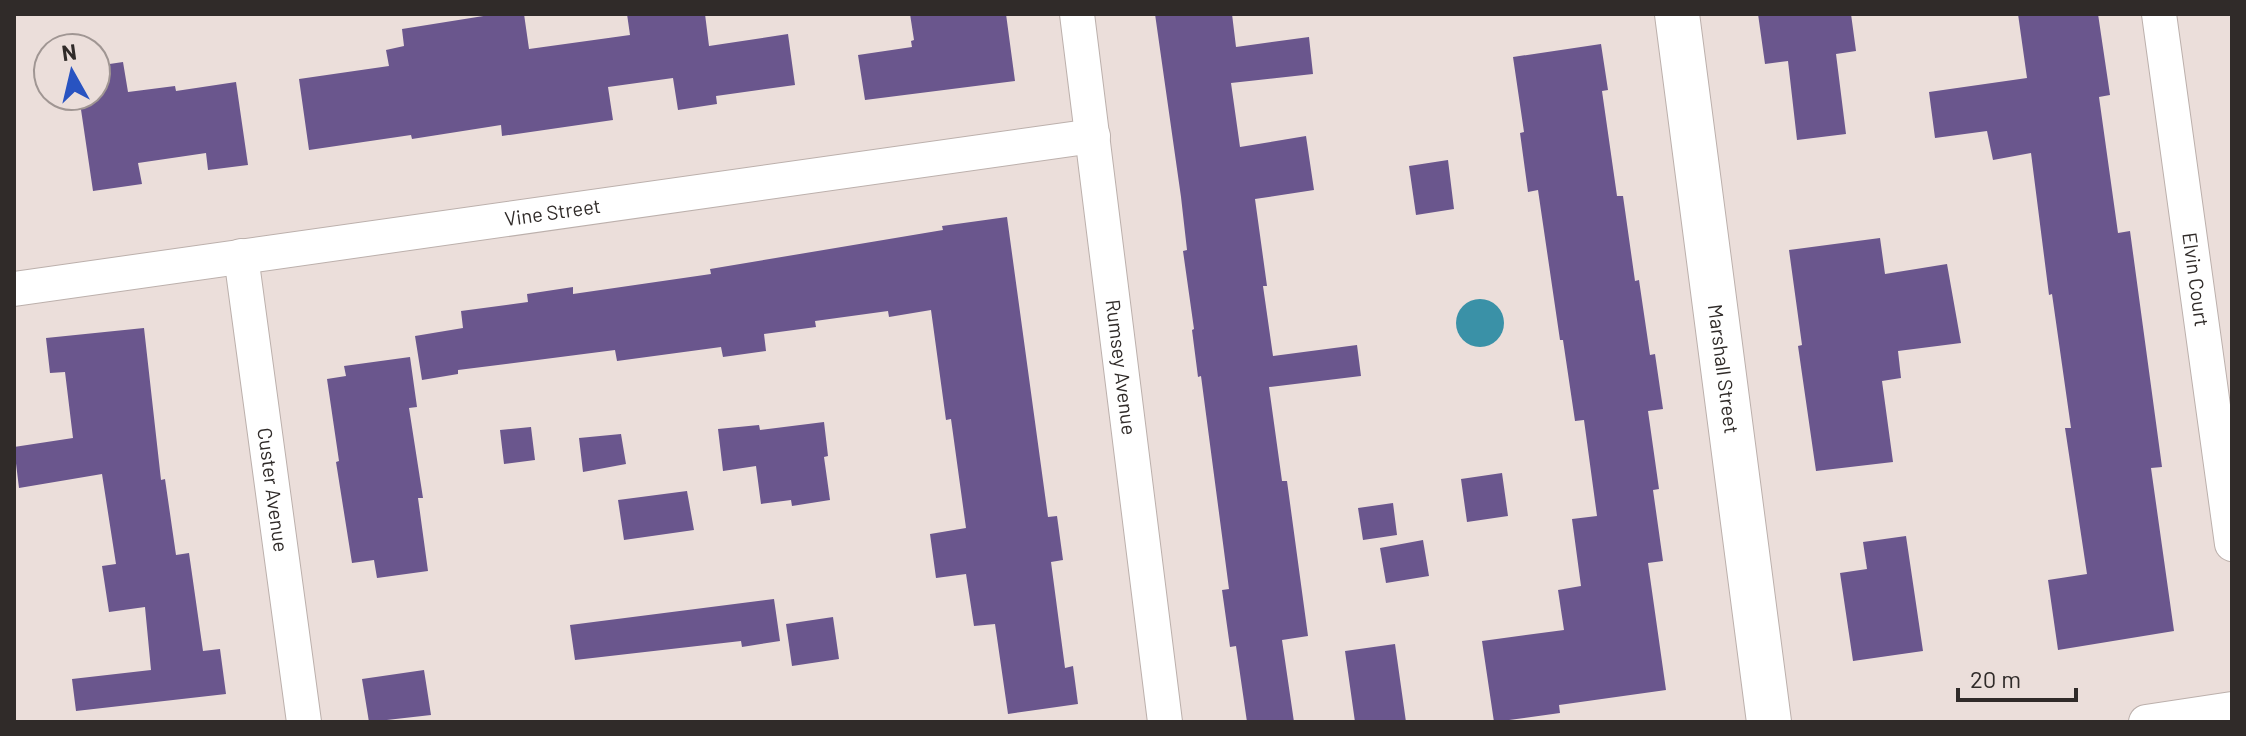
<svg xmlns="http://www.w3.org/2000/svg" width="2246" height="736" font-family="Barlow,sans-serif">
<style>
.water{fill:#3a91a7}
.building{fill:#6a568d}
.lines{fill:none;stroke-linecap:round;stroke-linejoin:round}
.street-casing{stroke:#bcb0ac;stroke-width:36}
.secondary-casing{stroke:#bcb0ac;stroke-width:46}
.street{stroke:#fff;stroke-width:34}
.secondary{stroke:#fff;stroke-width:44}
.labels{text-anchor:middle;stroke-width:8;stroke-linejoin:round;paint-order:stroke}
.street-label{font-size:20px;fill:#302b29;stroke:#ebdeda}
</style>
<rect width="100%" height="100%" fill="#ebdeda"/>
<path class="water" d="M1456 323a24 24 0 1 1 48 0a24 24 0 1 1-48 0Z"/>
<path class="building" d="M 496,14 L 524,14 L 529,49 L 630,35 L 627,14 L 705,14 L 709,46 L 788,34 L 795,85 L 716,96 L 717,104 L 678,110 L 673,78 L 608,87 L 613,120 L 502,136 L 501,125 L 412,139 L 411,135 L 309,150 L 299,79 L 389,66 L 386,50 L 404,46 L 402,29 Z
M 910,14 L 1006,14 L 1015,81 L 865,100 L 858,55 L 912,47 L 911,41 L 914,40 Z
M 1155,14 L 1232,14 L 1236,47 L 1309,37 L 1313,74 L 1231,83 L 1240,147 L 1306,136 L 1314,190 L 1255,199 L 1267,286 L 1263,286 L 1273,356 L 1357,345 L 1361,376 L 1269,387 L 1282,481 L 1287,481 L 1308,636 L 1282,640 L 1294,722 L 1247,722 L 1236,646 L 1230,647 L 1222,590 L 1229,589 L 1201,376 L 1198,377 L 1192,330 L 1194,329 L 1183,251 L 1187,250 L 1181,197 Z
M 1758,14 L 1851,14 L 1856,51 L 1836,54 L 1846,134 L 1797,140 L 1788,61 L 1765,64 Z
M 2018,14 L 2098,14 L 2110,95 L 2099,97 L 2118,233 L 2130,231 L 2162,467 L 2151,468 L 2174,631 L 2058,650 L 2048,580 L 2087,574 L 2065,428 L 2071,428 L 2052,294 L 2049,295 L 2031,153 L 1993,160 L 1987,131 L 1935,138 L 1929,92 L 2027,78 Z
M 1601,44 L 1608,90 L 1602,91 L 1617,196 L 1623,196 L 1635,281 L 1639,280 L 1650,355 L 1655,354 L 1663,409 L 1648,411 L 1659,489 L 1653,490 L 1663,561 L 1648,563 L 1666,690 L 1559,705 L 1560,713 L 1494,722 L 1482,641 L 1564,630 L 1558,590 L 1581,586 L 1572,519 L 1597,516 L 1584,420 L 1575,421 L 1563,340 L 1560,340 L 1538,190 L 1528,192 L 1520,133 L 1524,132 L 1513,57 Z
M 123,62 L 128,92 L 175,86 L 176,91 L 236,82 L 248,165 L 208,170 L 206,153 L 138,163 L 142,184 L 93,191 L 79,96 L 96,96 L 96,66 Z
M 1448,160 L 1454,209 L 1416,215 L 1409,166 Z
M 1007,217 L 1048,517 L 1057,516 L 1063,560 L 1051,562 L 1065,668 L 1073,666 L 1078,704 L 1008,714 L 995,624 L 974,626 L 966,574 L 936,578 L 930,534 L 966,528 L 951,419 L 946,420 L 931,310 L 889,317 L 888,311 L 815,321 L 816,327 L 764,334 L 766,351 L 723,357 L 721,347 L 617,361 L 615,350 L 458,370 L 458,374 L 422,380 L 415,336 L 463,328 L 461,311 L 528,302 L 527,294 L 573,287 L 573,294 L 711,274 L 710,269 L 943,230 L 942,226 Z
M 1880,238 L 1885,274 L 1947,264 L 1961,343 L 1898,351 L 1901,378 L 1882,381 L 1893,462 L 1816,471 L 1798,346 L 1802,345 L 1789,250 Z
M 144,328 L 161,480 L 165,479 L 176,555 L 189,553 L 203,651 L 220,649 L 226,694 L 76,711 L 72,679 L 151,670 L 145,607 L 109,612 L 102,566 L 116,564 L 102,474 L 19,488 L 14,447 L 73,438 L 65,372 L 50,373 L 46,338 Z
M 410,357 L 417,407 L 409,408 L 423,498 L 418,498 L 428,571 L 377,578 L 374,560 L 352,563 L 336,462 L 339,461 L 327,379 L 346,376 L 344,366 Z
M 824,422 L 828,456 L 824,457 L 830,500 L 792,506 L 791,500 L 761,504 L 756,466 L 723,471 L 718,429 L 759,425 L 760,430 Z
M 531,427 L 535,460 L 504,464 L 500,430 Z
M 621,434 L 626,464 L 583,472 L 579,438 Z
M 1502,473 L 1508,516 L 1467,522 L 1461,479 Z
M 687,491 L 694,530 L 624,540 L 618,500 Z
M 1393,503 L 1397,535 L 1363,540 L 1358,508 Z
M 1906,536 L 1923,651 L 1853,661 L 1840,573 L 1867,569 L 1863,542 Z
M 1423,540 L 1429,576 L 1386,583 L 1380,548 Z
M 774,599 L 780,641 L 742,647 L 741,641 L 575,660 L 570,625 Z
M 833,617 L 839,659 L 792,666 L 786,624 Z
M 1395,644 L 1406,722 L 1355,722 L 1345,651 Z
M 424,670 L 431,715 L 369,722 L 362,679 Z"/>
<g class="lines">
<defs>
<g id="street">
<path id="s1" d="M 1077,14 L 1165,722"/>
<path id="s2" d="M 2159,14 L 2232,544"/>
<path id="s3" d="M 241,256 L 304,722"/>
<path id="s4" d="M 14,289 L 1093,136"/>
<path d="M 2146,722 L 2232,709"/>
</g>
<g id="secondary">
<path id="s5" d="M 1677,14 L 1769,722"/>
</g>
</defs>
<use href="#street" class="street-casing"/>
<use href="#secondary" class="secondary-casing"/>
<use href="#street" class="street"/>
<use href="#secondary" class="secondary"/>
</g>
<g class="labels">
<g class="street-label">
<text dy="7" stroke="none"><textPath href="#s4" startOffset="544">Vine Street</textPath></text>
<text dy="7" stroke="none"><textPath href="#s2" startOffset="268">Elvin Court</textPath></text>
<text dy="7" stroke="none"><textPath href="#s1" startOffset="356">Rumsey Avenue</textPath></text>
<text dy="7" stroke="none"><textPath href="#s5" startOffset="358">Marshall Street</textPath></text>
<text dy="7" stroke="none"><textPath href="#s3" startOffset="236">Custer Avenue</textPath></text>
</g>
</g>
<rect width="2246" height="736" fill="none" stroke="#302b29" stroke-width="32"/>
<g transform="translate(72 72) rotate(352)"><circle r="38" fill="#ebdeda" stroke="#a09693" stroke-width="2"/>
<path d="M0-6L14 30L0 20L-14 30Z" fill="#2853c1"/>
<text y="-12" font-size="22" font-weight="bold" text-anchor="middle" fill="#302b29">N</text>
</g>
<path d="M1958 688v12h118v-12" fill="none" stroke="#302b29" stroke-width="4"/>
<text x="1970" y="688" font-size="24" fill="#302b29" stroke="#ebdeda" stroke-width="6" paint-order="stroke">20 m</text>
</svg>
